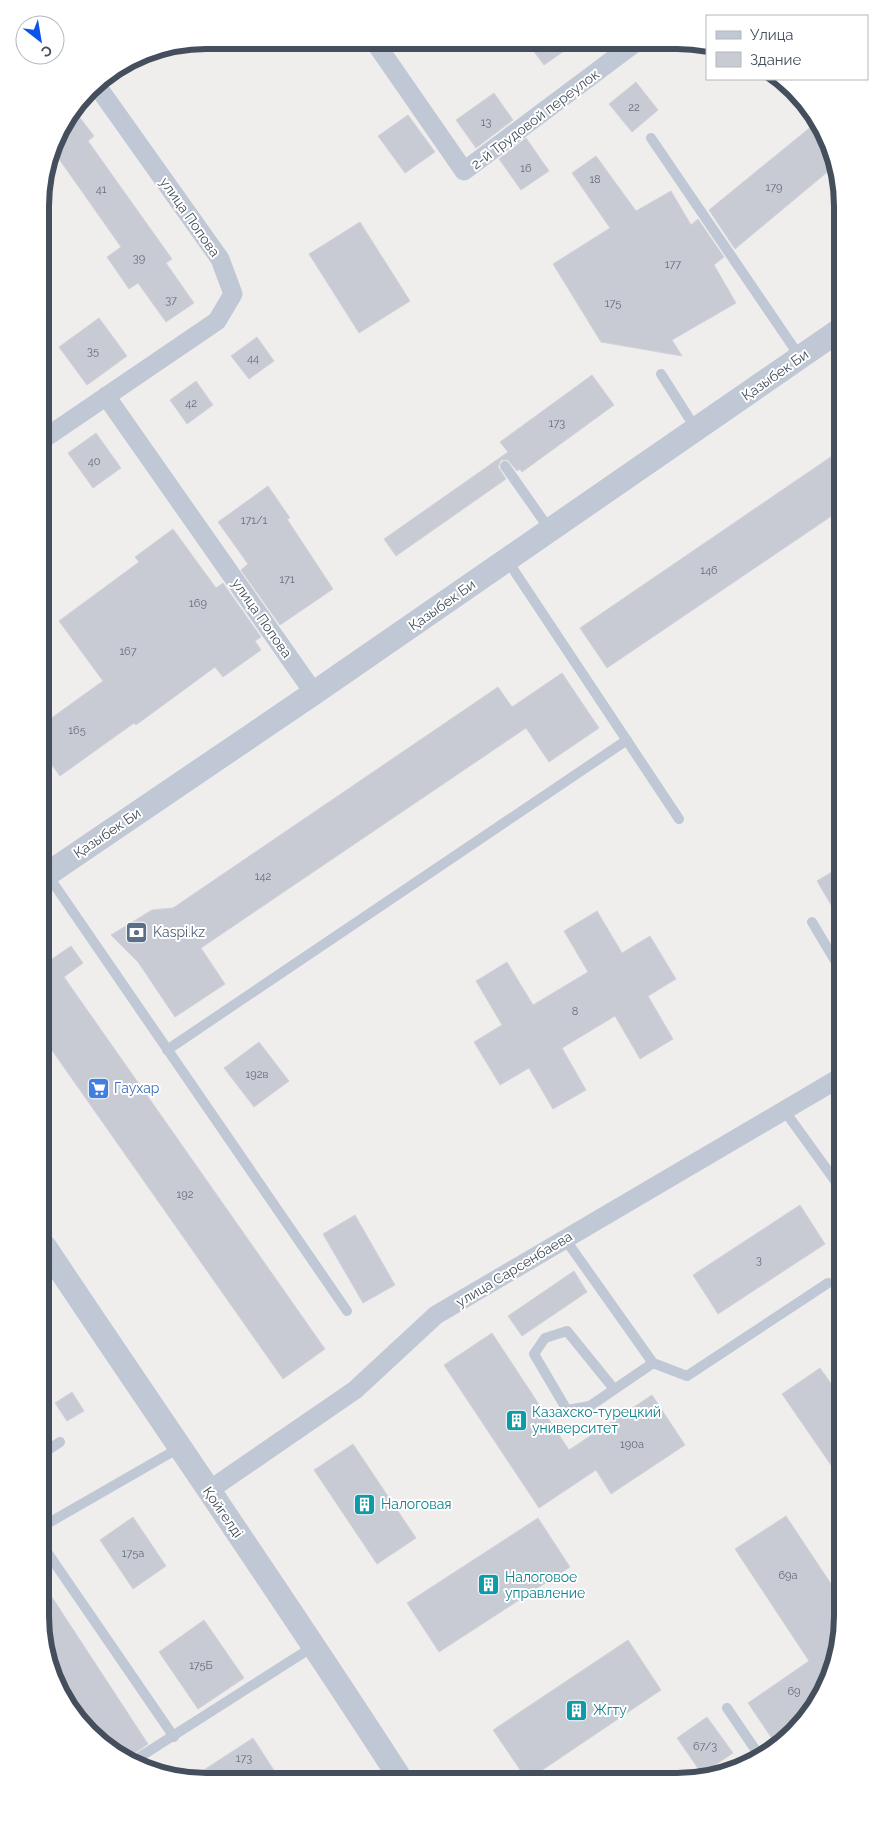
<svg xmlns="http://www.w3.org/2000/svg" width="883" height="1822" font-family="Raleway,sans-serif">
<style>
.building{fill:#c9cbd4;stroke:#d1d2da}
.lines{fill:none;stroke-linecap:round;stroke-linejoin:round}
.service{stroke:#bfc8d4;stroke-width:10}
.minor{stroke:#bfc8d4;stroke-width:19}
.tertiary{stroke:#bfc8d4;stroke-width:24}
.labels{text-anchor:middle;stroke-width:4;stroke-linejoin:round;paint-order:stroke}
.number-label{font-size:11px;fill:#656d7a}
.street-label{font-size:14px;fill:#444e5c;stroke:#fff}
.service-label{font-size:14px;fill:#4e5e75;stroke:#fff;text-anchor:start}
.shop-label{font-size:14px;fill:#366cbe;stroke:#fff;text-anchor:start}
.culture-label{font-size:14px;fill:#0d838f;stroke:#fff;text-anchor:start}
.rim{fill:none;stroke:#444e5c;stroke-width:6}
</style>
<rect width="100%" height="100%" fill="#f0eded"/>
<path class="building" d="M 527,42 L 577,42 L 544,65 Z
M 636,82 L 658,110 L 632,132 L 609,104 Z
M 494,93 L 513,120 L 476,148 L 456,120 Z
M 74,110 L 94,136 L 88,141 L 172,259 L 166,263 L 194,303 L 166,322 L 138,283 L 129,289 L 107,257 L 121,247 L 52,149 L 57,132 Z
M 408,115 L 435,152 L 405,173 L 378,136 Z
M 818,121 L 837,164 L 735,249 L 709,210 Z
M 526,138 L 549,171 L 521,190 L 499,159 Z
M 596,156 L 636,211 L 671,191 L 691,225 L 698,219 L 724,257 L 714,265 L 736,303 L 672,340 L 682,356 L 601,342 L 553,264 L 610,228 L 572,173 Z
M 360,222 L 410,301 L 359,333 L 309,254 Z
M 99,318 L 127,356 L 87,385 L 59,347 Z
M 257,337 L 274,361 L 249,379 L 231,356 Z
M 592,375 L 614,405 L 522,472 L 520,469 L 517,471 L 508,460 L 501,460 L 498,467 L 506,479 L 396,556 L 384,539 L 508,452 L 500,442 Z
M 196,381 L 213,405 L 187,424 L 170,400 Z
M 96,433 L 121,468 L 93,488 L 68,453 Z
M 838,452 L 839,511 L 607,668 L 580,628 Z
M 268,486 L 290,518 L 287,519 L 333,589 L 280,625 L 241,570 L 248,564 L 218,522 Z
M 173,529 L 216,588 L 223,583 L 261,637 L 255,641 L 261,650 L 223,677 L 215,667 L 136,725 L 134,723 L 60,776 L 43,753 L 43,724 L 103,681 L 59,621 L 139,562 L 135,557 Z
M 562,673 L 599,728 L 549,762 L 526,728 L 201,948 L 225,984 L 175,1017 L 138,962 L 111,935 L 152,910 L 173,908 L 498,687 L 512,707 Z
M 840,867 L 840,920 L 817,881 Z
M 597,911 L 622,953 L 650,936 L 676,979 L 648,996 L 673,1039 L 640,1059 L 615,1016 L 562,1048 L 586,1090 L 553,1109 L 529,1068 L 500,1085 L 474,1042 L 502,1025 L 476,981 L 507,962 L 533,1005 L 588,972 L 564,931 Z
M 71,946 L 83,963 L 64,977 L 325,1349 L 283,1379 L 44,1039 L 44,948 L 52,959 Z
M 259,1042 L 289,1081 L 254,1107 L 224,1068 Z
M 800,1205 L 825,1244 L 718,1314 L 693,1275 Z
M 355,1215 L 395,1285 L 363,1303 L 323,1234 Z
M 574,1271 L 587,1292 L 522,1336 L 508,1316 Z
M 492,1333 L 569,1450 L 652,1395 L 685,1445 L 611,1494 L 596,1470 L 539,1508 L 444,1365 Z
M 820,1368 L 842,1399 L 842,1481 L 782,1394 Z
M 72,1392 L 84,1411 L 67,1421 L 55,1403 Z
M 353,1444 L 416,1538 L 377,1564 L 314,1470 Z
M 786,1516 L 843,1602 L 843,1627 L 830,1679 L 809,1717 L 777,1746 L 748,1703 L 809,1661 L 735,1549 Z
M 133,1517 L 166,1566 L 133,1589 L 100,1540 Z
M 538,1518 L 570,1567 L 439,1652 L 407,1603 Z
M 46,1588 L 148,1744 L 129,1757 L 96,1741 L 68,1708 L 46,1659 Z
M 204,1620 L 244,1678 L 198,1709 L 159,1652 Z
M 628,1640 L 661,1690 L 532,1777 L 525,1777 L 493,1730 Z
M 707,1717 L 733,1753 L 702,1774 L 677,1738 Z
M 253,1738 L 279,1778 L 190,1779 Z"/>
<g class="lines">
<path class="service" d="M 651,138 L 800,357
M 661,374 L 696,429
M 505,466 L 550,530
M 507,560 L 679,819
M 47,874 L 347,1311
M 812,922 L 840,969
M 167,1050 L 627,740
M 784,1110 L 841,1189
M 565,1239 L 653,1363 L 687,1376 L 828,1283
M 837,1366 L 842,1372
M 614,1389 L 567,1331 L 545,1338 L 534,1354 L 567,1410 L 590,1406 L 653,1363
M 45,1452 L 60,1442
M 45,1525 L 179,1448
M 45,1549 L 174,1737
M 727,1708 L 761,1758
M 135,1760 L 314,1646"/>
<path class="minor" d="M 374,41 L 464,171 L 635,43
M 106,396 L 314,693
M 42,440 L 217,321 L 233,294 L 220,259 L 95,83
M 208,1491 L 355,1390 L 436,1315 L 841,1077"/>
<path class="tertiary" d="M 43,877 L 314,693 L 838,331
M 45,1247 C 163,1424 285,1599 400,1778"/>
</g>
<defs>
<symbol id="bank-square" viewBox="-11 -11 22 22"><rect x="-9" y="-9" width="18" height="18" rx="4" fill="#5c6f8a" stroke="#fff"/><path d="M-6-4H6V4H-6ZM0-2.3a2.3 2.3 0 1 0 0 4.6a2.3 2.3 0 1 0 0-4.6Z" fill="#fff"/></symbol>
<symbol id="supermarket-square" viewBox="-11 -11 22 22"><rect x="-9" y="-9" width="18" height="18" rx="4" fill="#3f7fe0" stroke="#fff"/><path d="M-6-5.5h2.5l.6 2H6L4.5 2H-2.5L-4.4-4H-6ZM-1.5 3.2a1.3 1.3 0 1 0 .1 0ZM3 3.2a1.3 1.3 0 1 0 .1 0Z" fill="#fff"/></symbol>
<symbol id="building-square" viewBox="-11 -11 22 22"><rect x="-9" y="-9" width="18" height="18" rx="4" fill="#0f9aa8" stroke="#fff"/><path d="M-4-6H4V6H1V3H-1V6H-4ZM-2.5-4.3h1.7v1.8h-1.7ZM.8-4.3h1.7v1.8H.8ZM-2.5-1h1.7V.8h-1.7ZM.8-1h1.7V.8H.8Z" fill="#fff"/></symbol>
</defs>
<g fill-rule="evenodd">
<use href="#bank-square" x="124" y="920" width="25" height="25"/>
<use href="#supermarket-square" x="86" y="1076" width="25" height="25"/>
<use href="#building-square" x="504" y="1408" width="25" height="25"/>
<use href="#building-square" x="352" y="1492" width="25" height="25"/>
<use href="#building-square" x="476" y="1572" width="25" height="25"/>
<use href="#building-square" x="564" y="1698" width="25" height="25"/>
</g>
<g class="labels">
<g class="number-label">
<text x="634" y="111">22</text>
<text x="486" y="126">13</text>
<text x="526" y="172">16</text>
<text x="595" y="183">18</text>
<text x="774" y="191">179</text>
<text x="101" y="193">41</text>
<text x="139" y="262">39</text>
<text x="673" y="268">177</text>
<text x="171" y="304">37</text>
<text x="613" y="307">175</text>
<text x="93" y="355">35</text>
<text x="253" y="362">44</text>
<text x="191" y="407">42</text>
<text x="557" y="427">173</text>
<text x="94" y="465">40</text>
<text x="254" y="524">171/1</text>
<text x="709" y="574">146</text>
<text x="287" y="583">171</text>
<text x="198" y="607">169</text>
<text x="128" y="655">167</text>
<text x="77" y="734">165</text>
<text x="263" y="880">142</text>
<text x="575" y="1015">8</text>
<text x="257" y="1078">192в</text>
<text x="185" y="1198">192</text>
<text x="759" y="1264">3</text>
<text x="632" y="1448">190а</text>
<text x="133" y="1557">175а</text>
<text x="788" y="1579">69а</text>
<text x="201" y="1669">175Б</text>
<text x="794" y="1695">69</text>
<text x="705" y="1750">67/3</text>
<text x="244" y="1762">173</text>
</g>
<g class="street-label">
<text transform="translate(535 119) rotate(-37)" y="5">2-й Трудовой переулок</text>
<text transform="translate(190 217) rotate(55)" y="5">улица Попова</text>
<text transform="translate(775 375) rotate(-35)" y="5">Қазыбек Би</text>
<text transform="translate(442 605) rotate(-35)" y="5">Қазыбек Би</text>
<text transform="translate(262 618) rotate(55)" y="5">улица Попова</text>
<text transform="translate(107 833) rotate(-34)" y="5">Қазыбек Би</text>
<text transform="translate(514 1269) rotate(-31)" y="5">улица Сарсенбаева</text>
<text transform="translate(223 1512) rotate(55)" y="5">Қойгелді</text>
</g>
<g class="service-label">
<text x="153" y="937">Kaspi.kz</text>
</g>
<g class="shop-label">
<text x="114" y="1093">Гаухар</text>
</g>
<g class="culture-label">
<text x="532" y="1417">Казахско-турецкий<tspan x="532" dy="16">университет</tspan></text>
<text x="381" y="1509">Налоговая</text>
<text x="505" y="1582">Налоговое<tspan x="505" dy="16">управление</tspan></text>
<text x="593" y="1715">Жгту</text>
</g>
</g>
<path d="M0 0H883V1822H0ZM206 49H677A157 157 0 0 1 834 206V1616A157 157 0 0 1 677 1773H206A157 157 0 0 1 49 1616V206A157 157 0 0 1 206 49Z" fill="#fff" fill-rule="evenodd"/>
<path class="rim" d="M206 49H677A157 157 0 0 1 834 206V1616A157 157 0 0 1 677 1773H206A157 157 0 0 1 49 1616V206A157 157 0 0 1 206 49Z"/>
<rect x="706" y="15" width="162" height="65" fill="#ffffff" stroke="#b4b8be"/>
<rect x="716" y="31" width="25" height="8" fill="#bfc8d4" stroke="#b4b8be"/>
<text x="750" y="40" font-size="15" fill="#444e5c">Улица</text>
<rect x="716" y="52" width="25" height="15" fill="#c9cbd4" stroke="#b4b8be"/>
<text x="750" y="65" font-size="15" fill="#444e5c">Здание</text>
<g transform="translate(40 40) rotate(149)"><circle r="24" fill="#ffffff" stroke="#b4b8be"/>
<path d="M0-4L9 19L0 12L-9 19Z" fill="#0c53eb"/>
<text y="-8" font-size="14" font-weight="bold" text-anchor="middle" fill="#444e5c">С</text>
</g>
</svg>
